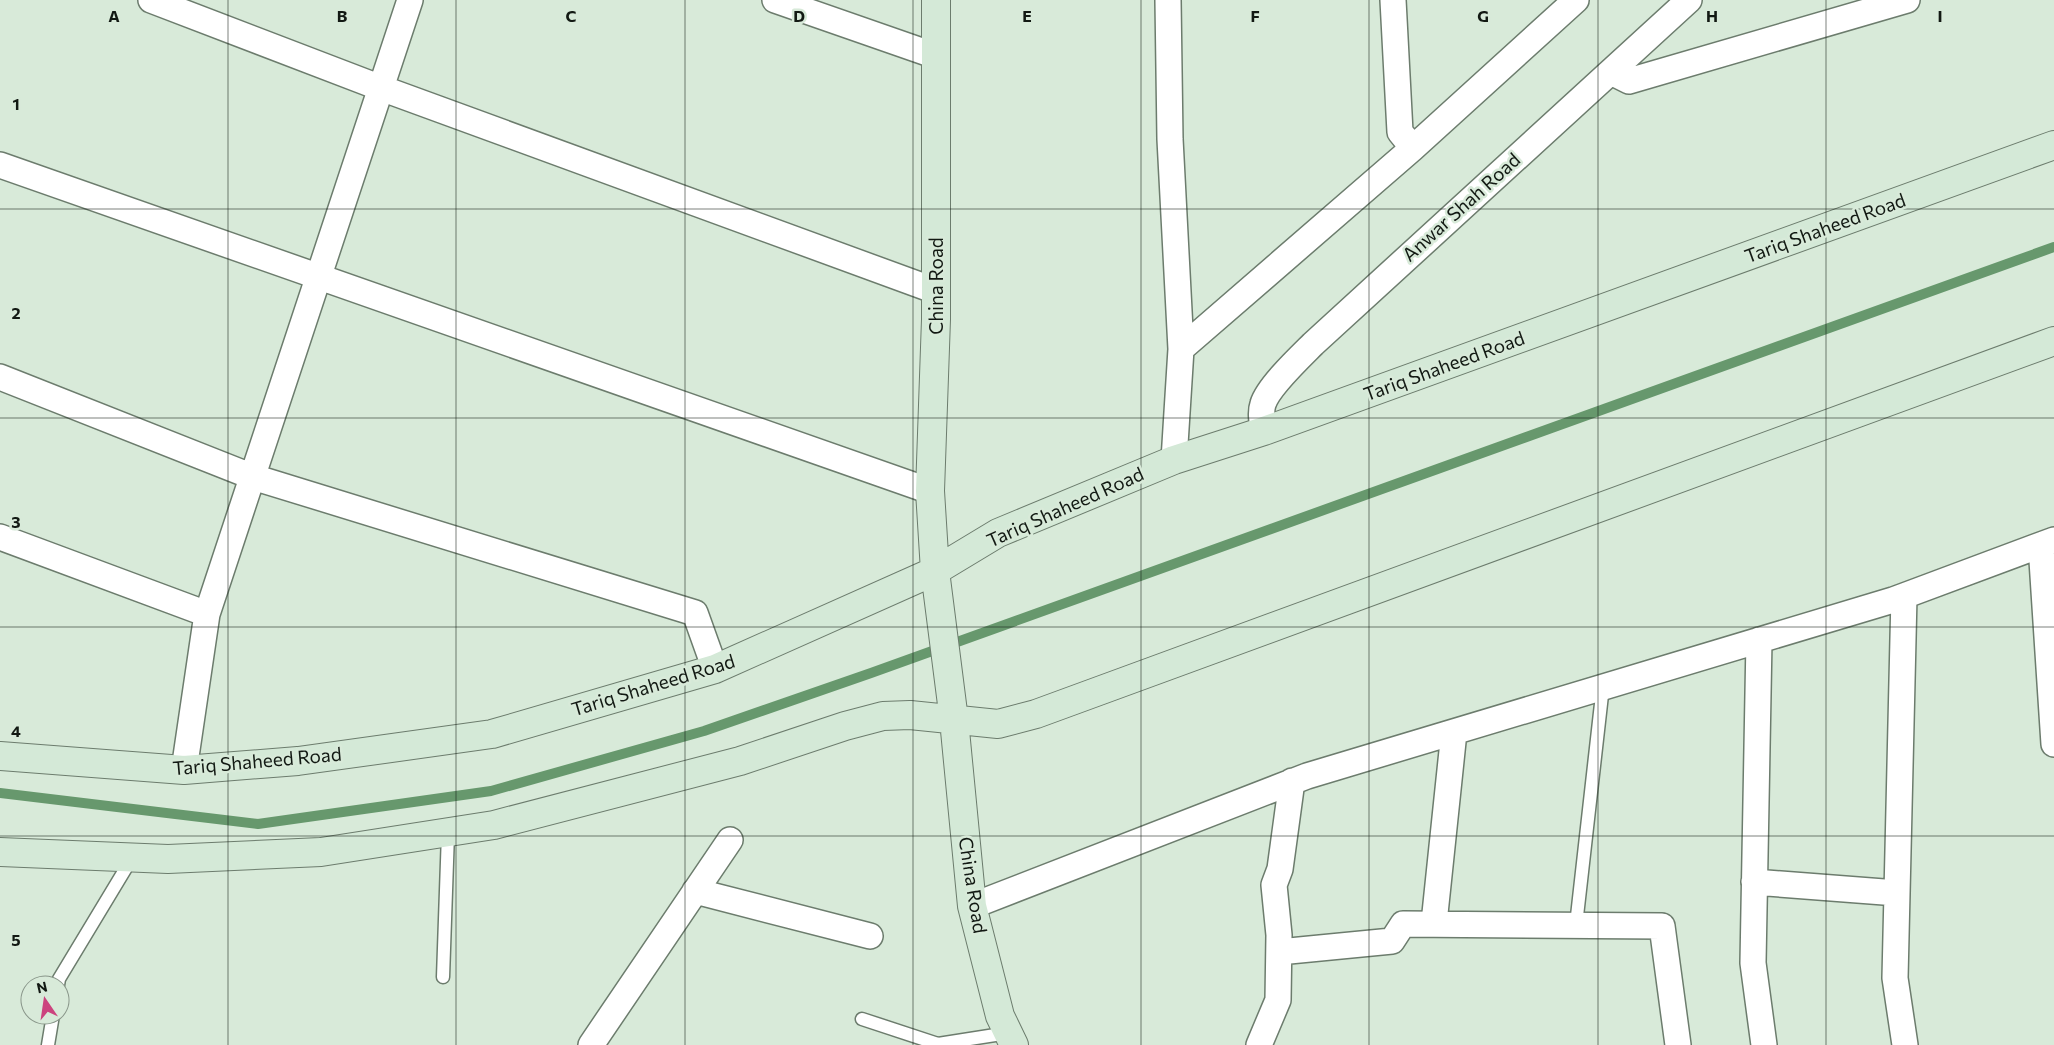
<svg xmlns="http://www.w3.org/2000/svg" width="2054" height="1045" font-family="Commissioner,sans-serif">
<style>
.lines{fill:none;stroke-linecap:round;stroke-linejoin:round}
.stream{stroke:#67986d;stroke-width:10}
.lane-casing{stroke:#6c7c6d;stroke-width:15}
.street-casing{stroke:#6c7c6d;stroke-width:28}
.secondary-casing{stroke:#6c7c6d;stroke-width:30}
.lane{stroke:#fff;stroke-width:12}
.street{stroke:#fff;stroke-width:25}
.secondary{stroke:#d4e9d7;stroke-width:28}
.grid{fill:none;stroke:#121913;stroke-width:1;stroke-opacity:0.55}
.labels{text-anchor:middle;stroke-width:5;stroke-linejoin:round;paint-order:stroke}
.street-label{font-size:19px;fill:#121913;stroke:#d8ead9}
.grid-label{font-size:16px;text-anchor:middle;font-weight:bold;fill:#121913;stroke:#d8ead9;stroke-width:5;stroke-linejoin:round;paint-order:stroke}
</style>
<rect width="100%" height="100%" fill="#d8ead9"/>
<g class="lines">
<path class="stream" d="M 0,793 L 258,824 L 491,791 L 704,731 L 871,673 L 2054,247"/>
<defs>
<path id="lane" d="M 1576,925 L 1603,686
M 443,977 L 448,833
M 58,985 L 59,979 L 132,858
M 862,1019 L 938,1044 L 1008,1033
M 48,1045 L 53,1015"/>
<path id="street" d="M 151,0 L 381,88 L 936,291
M 775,0 L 936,56
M 1168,0 L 1170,139 L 1181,349 L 1174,460
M 1393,0 L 1400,132 L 1413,148
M 1611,72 L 1629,81 L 1907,0
M 0,165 L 930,491
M 1181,349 L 1413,148 L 1576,0
M 0,377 L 253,477 L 695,613 L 715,669
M 1264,431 C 1262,422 1260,413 1263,404 C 1268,387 1300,357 1313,344 L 1689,0
M 0,537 L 207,614
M 2041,545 L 2054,744
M 1904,596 L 1895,978 L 1905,1045
M 1759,640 L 1753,963 L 1764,1045
M 184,770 L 207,614 L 410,0
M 1754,882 L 1897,893
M 695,891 L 870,936
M 972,906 L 1307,776 L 1893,600 L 2054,540
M 1434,923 L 1454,732
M 1279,952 L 1392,941 L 1403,924 L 1662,926 L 1678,1045
M 591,1045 L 730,840
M 1259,1045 L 1278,1000 L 1279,935 L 1274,885 L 1280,869 L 1292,781"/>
<path id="secondary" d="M 936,0 L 936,319 L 930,491 L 935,571 L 954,720 L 972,906 L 1000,1016 L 1014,1045
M 0,756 L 184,770 L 298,761 L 492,734 L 715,669 L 935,571 L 998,533 L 1174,460 L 1264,431 L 2054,145
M 0,852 L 168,859 L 321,852 L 494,825 L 740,761 L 845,726 L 883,716 L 910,715 L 998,724 L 1036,714 L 2054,341"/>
</defs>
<use href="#lane" class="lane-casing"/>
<use href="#street" class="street-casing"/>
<use href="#secondary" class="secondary-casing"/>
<use href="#lane" class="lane"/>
<use href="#street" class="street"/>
<use href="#secondary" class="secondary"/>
</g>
<path class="grid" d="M 228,0 L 228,1045M 456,0 L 456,1045M 685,0 L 685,1045M 913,0 L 913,1045M 1141,0 L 1141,1045M 1369,0 L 1369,1045M 1598,0 L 1598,1045M 1826,0 L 1826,1045M 0,209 L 2054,209M 0,418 L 2054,418M 0,627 L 2054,627M 0,836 L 2054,836"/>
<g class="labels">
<g class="street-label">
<text transform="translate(1461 207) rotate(-42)" y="7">Anwar Shah Road</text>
<text transform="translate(1825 228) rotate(-20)" y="7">Tariq Shaheed Road</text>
<text transform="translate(936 286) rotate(-90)" y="7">China Road</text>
<text transform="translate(1444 366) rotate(-20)" y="7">Tariq Shaheed Road</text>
<text transform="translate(1065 507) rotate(-24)" y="7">Tariq Shaheed Road</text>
<text transform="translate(653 685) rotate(-17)" y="7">Tariq Shaheed Road</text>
<text transform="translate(257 761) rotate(-5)" y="7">Tariq Shaheed Road</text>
<text transform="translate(973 885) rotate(81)" y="7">China Road</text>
</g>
</g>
<g class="grid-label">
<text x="114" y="22">A</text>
<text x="342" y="22">B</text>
<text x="571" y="22">C</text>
<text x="799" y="22">D</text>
<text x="1027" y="22">E</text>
<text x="1255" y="22">F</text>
<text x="1483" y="22">G</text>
<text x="1712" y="22">H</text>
<text x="1940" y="22">I</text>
<text x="16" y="110">1</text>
<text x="16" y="319">2</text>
<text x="16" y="528">3</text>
<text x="16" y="737">4</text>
<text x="16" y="946">5</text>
</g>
<g transform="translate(45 1000) rotate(347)"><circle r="24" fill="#d8ead9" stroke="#89968a"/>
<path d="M0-4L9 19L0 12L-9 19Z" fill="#cc437e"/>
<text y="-8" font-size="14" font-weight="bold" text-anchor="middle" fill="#121913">N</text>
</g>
</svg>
